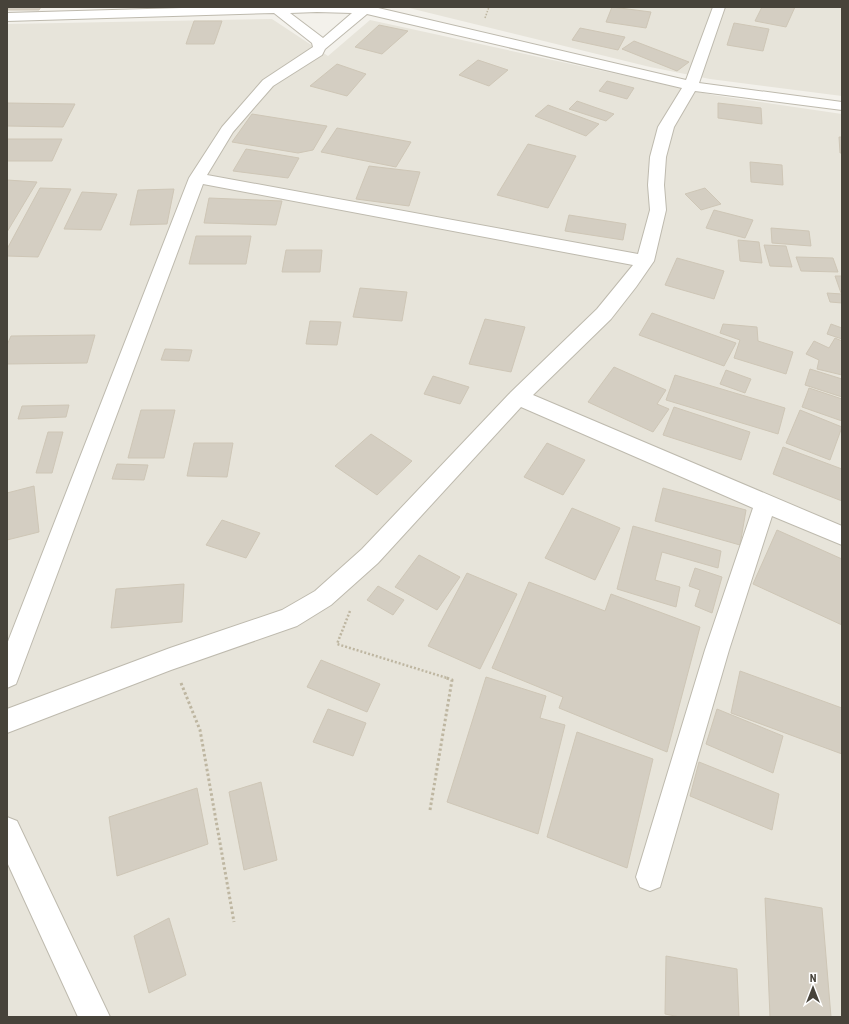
<svg xmlns="http://www.w3.org/2000/svg" width="849" height="1024" font-family="'Roboto Condensed',sans-serif">
<style>
.residential{fill:#e7e4da}
.building{fill:#d4cec2;stroke:#cec6b6}
.lines{fill:none;stroke-linecap:round;stroke-linejoin:round}
.minor-casing{stroke:#bebaae;stroke-width:2}
.path-far2{stroke:#beb6a1;stroke-width:1.5;stroke-dasharray:1.5 1.5;stroke-linecap:butt}
.path-far1{stroke:#beb6a1;stroke-width:2.5;stroke-dasharray:2 2;stroke-linecap:butt}
.path{stroke:#beb6a1;stroke-width:3;stroke-dasharray:2.5 2.5;stroke-linecap:butt}
.minor{fill:#fff;fill-rule:evenodd}
</style>
<rect width="100%" height="100%" fill="#f3f1eb"/>
<path class="residential" d="M 405,7 L 842,7 L 842,96 L 710,79 L 650,67 Z
M 272,19 L 328,56 L 370,20 L 713,95 L 842,114 L 842,1017 L 7,1017 L 7,24 Z"/>
<path class="building" d="M 9,7 L 41,7 L 39,10 L 8,10 Z
M 612,7 L 651,12 L 646,28 L 606,22 Z
M 762,7 L 795,7 L 786,27 L 755,21 Z
M 194,21 L 222,21 L 214,44 L 186,44 Z
M 734,23 L 769,29 L 763,51 L 727,45 Z
M 379,25 L 408,31 L 382,54 L 355,47 Z
M 580,28 L 625,37 L 618,50 L 572,40 Z
M 634,41 L 689,62 L 677,71 L 622,49 Z
M 478,60 L 508,70 L 489,86 L 459,75 Z
M 337,64 L 366,74 L 347,96 L 310,86 Z
M 607,81 L 634,88 L 627,99 L 599,91 Z
M 577,101 L 614,114 L 606,121 L 569,109 Z
M 7,103 L 75,104 L 63,127 L 7,126 Z
M 718,103 L 761,108 L 762,124 L 718,118 Z
M 548,105 L 599,124 L 586,136 L 535,116 Z
M 252,114 L 327,126 L 313,150 L 298,153 L 232,142 Z
M 337,128 L 411,142 L 396,167 L 321,152 Z
M 839,137 L 842,137 L 842,153 L 840,153 Z
M 7,139 L 62,139 L 52,161 L 7,161 Z
M 528,144 L 576,156 L 548,208 L 497,195 Z
M 246,149 L 299,158 L 288,178 L 233,171 Z
M 750,162 L 782,165 L 783,185 L 751,182 Z
M 369,166 L 420,172 L 409,206 L 356,199 Z
M 7,180 L 37,182 L 7,232 Z
M 40,188 L 71,189 L 38,257 L 7,256 L 7,249 Z
M 705,188 L 721,204 L 701,210 L 685,194 Z
M 174,189 L 167,224 L 130,225 L 138,190 Z
M 82,192 L 117,194 L 101,230 L 64,229 Z
M 209,198 L 282,201 L 276,225 L 204,223 Z
M 714,210 L 753,220 L 745,238 L 706,228 Z
M 569,215 L 626,224 L 623,240 L 565,231 Z
M 771,228 L 809,231 L 811,246 L 772,243 Z
M 196,236 L 251,236 L 246,264 L 189,264 Z
M 738,240 L 759,242 L 762,263 L 740,261 Z
M 764,245 L 786,246 L 792,267 L 770,266 Z
M 286,250 L 322,250 L 320,272 L 282,272 Z
M 796,257 L 833,258 L 838,272 L 801,271 Z
M 677,258 L 724,271 L 714,299 L 665,285 Z
M 835,276 L 842,276 L 842,293 L 841,293 Z
M 360,288 L 407,292 L 402,321 L 353,317 Z
M 827,293 L 842,294 L 842,303 L 830,302 Z
M 652,313 L 736,343 L 724,366 L 639,335 Z
M 485,319 L 525,327 L 511,372 L 469,364 Z
M 310,321 L 341,322 L 337,345 L 306,344 Z
M 723,324 L 757,327 L 758,341 L 793,352 L 786,374 L 734,358 L 740,340 L 720,333 Z
M 831,324 L 842,328 L 842,339 L 827,334 Z
M 95,335 L 87,363 L 7,364 L 7,345 L 11,336 Z
M 835,338 L 842,341 L 842,375 L 817,369 L 819,360 L 806,354 L 814,341 L 829,348 Z
M 165,349 L 192,350 L 189,361 L 161,360 Z
M 614,367 L 666,390 L 657,404 L 669,409 L 653,432 L 588,402 Z
M 810,369 L 842,379 L 842,397 L 805,385 Z
M 726,370 L 751,379 L 745,393 L 720,384 Z
M 675,375 L 785,408 L 778,434 L 666,400 Z
M 433,376 L 469,387 L 460,404 L 424,394 Z
M 809,388 L 842,399 L 842,421 L 802,407 Z
M 69,405 L 66,417 L 18,419 L 22,406 Z
M 674,407 L 750,432 L 741,460 L 663,435 Z
M 141,410 L 175,410 L 164,458 L 128,458 Z
M 800,410 L 842,427 L 830,460 L 786,443 Z
M 48,432 L 63,432 L 52,473 L 36,473 Z
M 371,434 L 412,461 L 377,495 L 335,466 Z
M 194,443 L 233,443 L 227,477 L 187,476 Z
M 547,443 L 585,460 L 563,495 L 524,477 Z
M 783,447 L 842,469 L 842,501 L 773,474 Z
M 117,464 L 148,465 L 144,480 L 112,479 Z
M 34,486 L 39,532 L 7,540 L 7,493 Z
M 663,488 L 746,510 L 740,545 L 655,521 Z
M 572,508 L 620,528 L 595,580 L 545,558 Z
M 222,520 L 260,533 L 246,558 L 206,545 Z
M 633,526 L 721,551 L 718,568 L 662,552 L 655,580 L 680,587 L 676,607 L 617,589 Z
M 777,530 L 842,559 L 842,625 L 753,584 Z
M 419,555 L 460,577 L 437,610 L 395,587 Z
M 695,568 L 722,577 L 712,613 L 695,606 L 700,590 L 689,586 Z
M 467,573 L 517,594 L 480,669 L 428,646 Z
M 529,582 L 605,611 L 611,594 L 700,627 L 667,752 L 559,708 L 563,697 L 492,668 Z
M 184,584 L 182,622 L 111,628 L 116,589 Z
M 378,586 L 404,600 L 393,615 L 367,600 Z
M 321,660 L 380,684 L 367,712 L 307,687 Z
M 740,671 L 842,708 L 842,754 L 731,713 Z
M 486,677 L 546,696 L 540,718 L 565,725 L 538,834 L 447,802 Z
M 328,709 L 366,723 L 353,756 L 313,742 Z
M 717,709 L 783,736 L 773,773 L 706,744 Z
M 577,732 L 653,759 L 627,868 L 547,837 Z
M 699,762 L 779,794 L 772,830 L 690,796 Z
M 261,782 L 277,860 L 244,870 L 229,792 Z
M 197,788 L 208,844 L 117,876 L 109,817 Z
M 765,898 L 822,908 L 831,1017 L 770,1017 Z
M 169,918 L 186,975 L 149,993 L 134,936 Z
M 666,956 L 737,969 L 739,1017 L 680,1017 L 665,1014 Z"/>
<g class="lines">
<defs>
<path id="minor" d="M 217,7 L 374,7 L 686,80 L 713,7 L 725,7 L 699,83 L 842,102 L 842,110 L 695,91 L 674,127 L 666,157 L 664,185 L 666,210 L 654,261 L 636,287 L 611,319 L 533,395 L 842,526 L 842,545 L 772,516 L 729,650 L 660,887 L 650,891 L 640,887 L 636,877 L 705,650 L 753,508 L 521,407 L 378,563 L 331,605 L 297,626 L 171,670 L 7,733 L 7,709 L 170,648 L 282,610 L 315,591 L 362,549 L 511,392 L 597,309 L 633,265 L 203,184 L 19,676 L 16,684 L 7,688 L 7,644 L 189,178 L 222,127 L 263,80 L 313,47 L 312,43 L 274,13 L 7,21 L 7,13 ZM 317,12 L 352,13 L 323,38 L 290,13 ZM 367,14 L 682,88 L 658,127 L 650,157 L 648,185 L 650,210 L 638,254 L 207,175 L 233,132 L 273,86 L 322,55 L 325,49 Z
M 7,817 L 17,821 L 110,1017 L 78,1017 L 7,862 Z"/>
</defs>
<use href="#minor" class="minor-casing"/>
<path class="path-far2" d="M 485,18 L 489,7"/>
<path class="path-far1" d="M 350,611 L 337,644 L 447,678"/>
<path class="path" d="M 181,683 L 200,730 L 234,922
M 430,810 L 452,680 L 444,677"/>
<use href="#minor" class="minor"/>
</g>
<rect width="849" height="1024" fill="none" stroke="#47433a" stroke-width="16"/>
<g transform="translate(813 988)" stroke="#ffffff" stroke-width="3" paint-order="stroke">
<path d="M0-3L7 15L0 10L-7 15Z" fill="#47433a"/>
<text y="-6" font-size="11" font-weight="bold" text-anchor="middle" fill="#47433a">N</text>
</g>
</svg>
